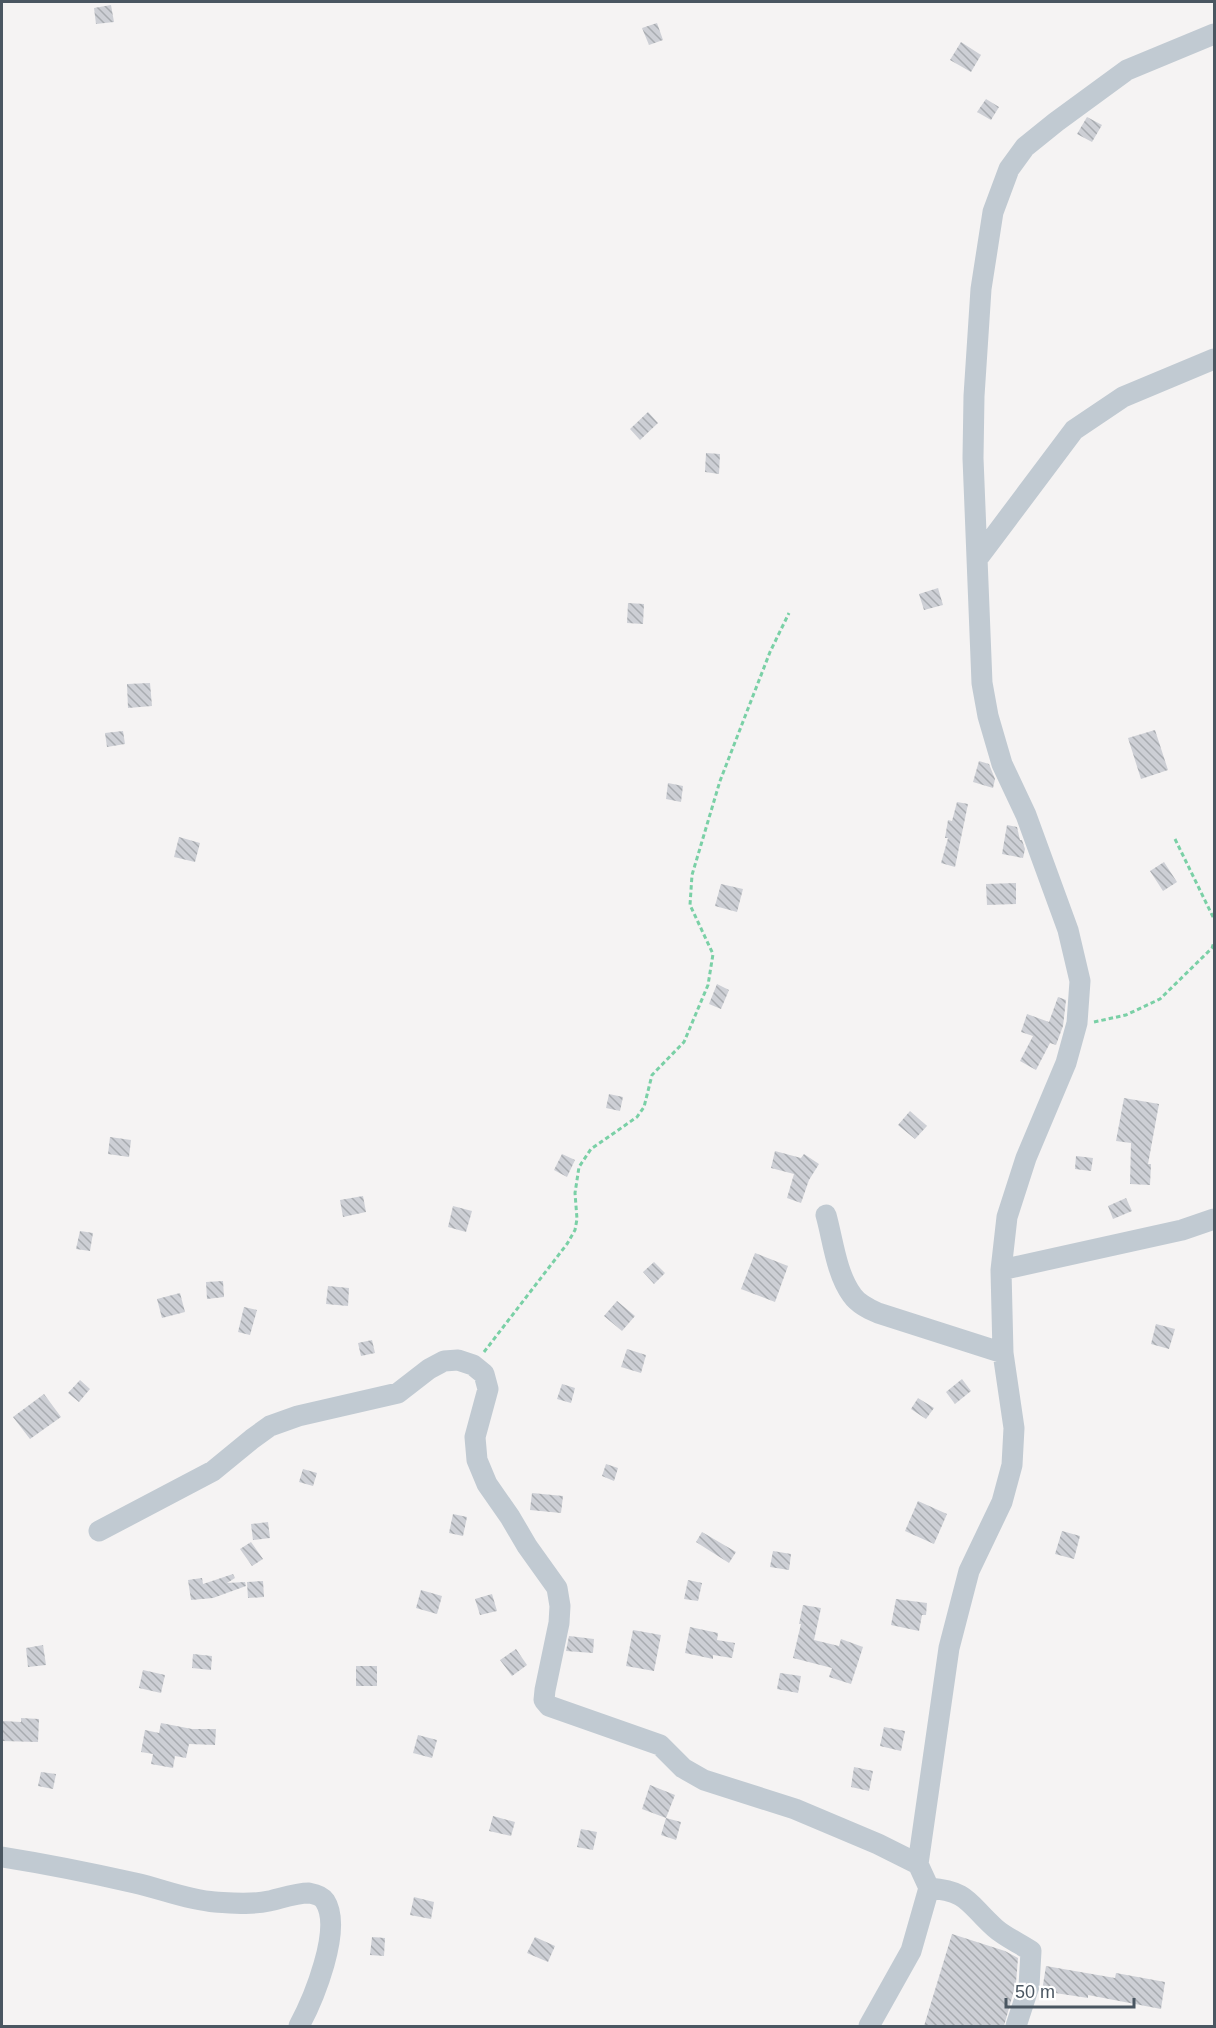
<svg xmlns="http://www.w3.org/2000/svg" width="1216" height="2028" font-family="Arial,sans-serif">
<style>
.building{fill:url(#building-back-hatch)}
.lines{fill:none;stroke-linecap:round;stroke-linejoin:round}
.path{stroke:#7ad0a6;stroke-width:3;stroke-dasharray:4.5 3;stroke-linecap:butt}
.street{stroke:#c1cad2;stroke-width:21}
</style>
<defs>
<pattern id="building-back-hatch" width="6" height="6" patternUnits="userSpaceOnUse" patternTransform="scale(1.5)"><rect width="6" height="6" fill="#cdcfd5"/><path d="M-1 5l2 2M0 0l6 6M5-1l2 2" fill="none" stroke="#a8abb0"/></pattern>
</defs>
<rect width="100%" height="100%" fill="#f5f3f3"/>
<path class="building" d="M 111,5 L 114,22 L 96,24 L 94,8 Z
M 657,23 L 663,40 L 649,45 L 642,28 Z
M 961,42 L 981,55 L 971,72 L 950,60 Z
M 986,99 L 999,107 L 991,120 L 977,112 Z
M 1087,117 L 1102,125 L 1092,142 L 1077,134 Z
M 648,412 L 658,423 L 640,440 L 630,429 Z
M 706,453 L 720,454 L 719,474 L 705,472 Z
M 938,588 L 943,605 L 924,610 L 919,594 Z
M 628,603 L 644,604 L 643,624 L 627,623 Z
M 150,683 L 152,706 L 128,708 L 127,684 Z
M 1155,730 L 1168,770 L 1141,779 L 1128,738 Z
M 123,731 L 125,744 L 107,747 L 105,733 Z
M 979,761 L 989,764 L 995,779 L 993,788 L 973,782 Z
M 668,783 L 683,786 L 681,802 L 666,799 Z
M 957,802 L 968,804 L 955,867 L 941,863 L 948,838 L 945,838 L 948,820 L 952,821 Z
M 1007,825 L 1017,827 L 1020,840 L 1022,840 L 1025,849 L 1023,858 L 1002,854 Z
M 179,837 L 200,843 L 195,862 L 174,857 Z
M 1164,862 L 1177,882 L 1163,891 L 1150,871 Z
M 1016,883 L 1016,904 L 987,905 L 986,884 Z
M 721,884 L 743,889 L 737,912 L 715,906 Z
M 717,984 L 729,990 L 721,1009 L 709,1004 Z
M 1058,997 L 1066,1000 L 1063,1026 L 1056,1045 L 1050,1043 L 1036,1070 L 1020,1061 L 1033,1036 L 1021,1032 L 1027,1014 L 1049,1022 Z
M 609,1094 L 623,1097 L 620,1111 L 606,1108 Z
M 1124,1098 L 1159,1104 L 1148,1164 L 1151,1164 L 1150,1185 L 1130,1184 L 1131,1143 L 1116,1141 Z
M 910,1111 L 927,1126 L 915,1139 L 898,1125 Z
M 110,1137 L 131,1140 L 129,1157 L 108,1154 Z
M 775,1151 L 801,1158 L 804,1154 L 819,1164 L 809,1180 L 801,1203 L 787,1198 L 794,1174 L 771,1168 Z
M 562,1154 L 575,1160 L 567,1177 L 554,1170 Z
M 1076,1156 L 1093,1158 L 1091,1171 L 1075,1169 Z
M 363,1196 L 366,1212 L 343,1217 L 340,1200 Z
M 1126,1198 L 1132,1211 L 1113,1219 L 1108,1206 Z
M 453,1206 L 472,1211 L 466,1232 L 448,1227 Z
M 80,1231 L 93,1233 L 90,1251 L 76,1249 Z
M 755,1253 L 788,1266 L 775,1302 L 741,1289 Z
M 654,1262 L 665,1273 L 654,1284 L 643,1272 Z
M 223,1281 L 224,1297 L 207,1299 L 206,1282 Z
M 328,1286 L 349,1288 L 348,1306 L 326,1304 Z
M 180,1293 L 185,1312 L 162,1318 L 157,1299 Z
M 617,1301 L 635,1316 L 622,1331 L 604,1316 Z
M 244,1307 L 257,1310 L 250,1335 L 238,1332 Z
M 1156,1324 L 1175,1329 L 1169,1349 L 1151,1344 Z
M 372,1340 L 375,1353 L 361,1356 L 358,1343 Z
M 627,1349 L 646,1355 L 641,1373 L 621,1367 Z
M 962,1379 L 971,1391 L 955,1404 L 946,1392 Z
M 80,1380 L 90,1389 L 79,1402 L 68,1393 Z
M 562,1384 L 575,1388 L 571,1403 L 557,1399 Z
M 44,1394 L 61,1417 L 30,1439 L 13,1417 Z
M 918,1398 L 934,1408 L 926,1419 L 911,1409 Z
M 606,1464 L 618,1468 L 614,1481 L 602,1476 Z
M 303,1469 L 317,1473 L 313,1486 L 299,1482 Z
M 532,1493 L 563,1496 L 561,1513 L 530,1510 Z
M 918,1501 L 947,1514 L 934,1544 L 905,1531 Z
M 453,1514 L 467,1517 L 463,1536 L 449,1533 Z
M 268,1522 L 270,1538 L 253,1540 L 251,1524 Z
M 1062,1531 L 1080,1536 L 1074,1559 L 1055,1554 Z
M 702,1532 L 736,1552 L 729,1563 L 696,1542 Z
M 251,1542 L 263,1559 L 252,1566 L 240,1549 Z
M 773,1551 L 791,1554 L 789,1570 L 770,1567 Z
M 233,1574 L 235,1578 L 227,1583 L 245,1582 L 246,1586 L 213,1598 L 191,1600 L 188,1580 L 202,1578 L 203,1584 Z
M 688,1580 L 702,1583 L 698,1601 L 684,1599 Z
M 263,1581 L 264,1597 L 248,1598 L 247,1582 Z
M 421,1590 L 442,1596 L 437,1614 L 416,1608 Z
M 492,1594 L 497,1611 L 480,1615 L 475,1599 Z
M 896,1599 L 927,1603 L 926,1615 L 922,1615 L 919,1631 L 891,1625 Z
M 803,1605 L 821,1608 L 814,1640 L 839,1646 L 841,1639 L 863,1647 L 851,1684 L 829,1677 L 832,1668 L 793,1658 L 801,1624 L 799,1624 Z
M 690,1627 L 718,1633 L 717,1640 L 735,1643 L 732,1658 L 713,1655 L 713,1659 L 685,1653 Z
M 633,1630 L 661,1635 L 654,1671 L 626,1666 Z
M 569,1636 L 594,1639 L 593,1653 L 566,1651 Z
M 43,1645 L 46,1665 L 28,1667 L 26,1648 Z
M 516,1649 L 527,1665 L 512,1676 L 500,1660 Z
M 193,1654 L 212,1656 L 211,1670 L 192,1668 Z
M 356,1666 L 377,1666 L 377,1686 L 356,1686 Z
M 143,1670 L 165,1675 L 161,1693 L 139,1688 Z
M 780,1673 L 801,1676 L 798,1693 L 777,1689 Z
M 21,1718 L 39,1719 L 38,1742 L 2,1741 L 2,1721 L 21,1722 Z
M 161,1723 L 192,1729 L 216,1729 L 215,1745 L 189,1744 L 186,1758 L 175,1756 L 173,1768 L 151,1764 L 153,1754 L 141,1752 L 145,1730 L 159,1733 Z
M 884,1727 L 905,1731 L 901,1751 L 880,1746 Z
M 418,1735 L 437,1740 L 432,1758 L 413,1753 Z
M 854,1767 L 873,1771 L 869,1791 L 851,1787 Z
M 41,1772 L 56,1774 L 53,1789 L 38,1786 Z
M 650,1785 L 675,1795 L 666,1818 L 642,1809 Z
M 493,1816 L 515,1822 L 511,1836 L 489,1831 Z
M 666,1818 L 681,1822 L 676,1840 L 661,1835 Z
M 581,1829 L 597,1832 L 593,1850 L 577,1847 Z
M 414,1897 L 434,1902 L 431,1919 L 410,1915 Z
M 952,1934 L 1005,1951 L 1018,1958 L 1016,1983 L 1004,2026 L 924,2026 Z
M 372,1937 L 385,1938 L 384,1956 L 370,1955 Z
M 535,1937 L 555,1946 L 548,1962 L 527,1953 Z
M 1046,1966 L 1115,1978 L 1116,1973 L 1165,1982 L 1161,2009 L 1088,1995 L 1088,1998 L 1042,1991 Z"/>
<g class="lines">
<path class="path" d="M 1175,839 L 1214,919
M 1094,1022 L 1126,1015 L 1160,999 L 1212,948 L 1214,942
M 484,1352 L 567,1244 L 575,1230 L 577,1219 L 575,1193 L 579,1167 L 591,1149 L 637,1117 L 644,1107 L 652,1075 L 684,1042 L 708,985 L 713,954 L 690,905 L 692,875 L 720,781 L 770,652 L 789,613"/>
<path class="street" d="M 978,558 L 1074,430 L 1123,397 L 1214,359
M 826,1215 C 833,1240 836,1273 852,1295 C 858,1304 869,1309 878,1313 L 1003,1353
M 1001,1270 L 1182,1230 L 1214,1219
M 99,1531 L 213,1471 L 252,1439 L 270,1426 L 298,1416 L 398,1393 L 429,1369 L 444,1361 L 458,1360 L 473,1365 L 484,1374 L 488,1389 L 475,1437 L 477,1460 L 487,1484 L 510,1517 L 527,1546 L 557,1588 L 560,1606 L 559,1623 L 545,1690 L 544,1700 L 549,1706 L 660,1745 L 683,1768 L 704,1780 L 795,1809 L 878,1844 L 918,1864
M 2,1857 C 46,1864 91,1873 135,1883 C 162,1889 187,1900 215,1902 C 233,1903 251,1905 269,1901 C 282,1898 296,1893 309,1893 C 315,1894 322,1896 325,1901 C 343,1929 313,2000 299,2026
M 929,1888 C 969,1891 968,1904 995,1928 C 1005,1937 1019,1943 1031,1951 L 1029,1986 L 1016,2026
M 869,2026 L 911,1951 L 929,1888 L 918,1864 L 949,1648 L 969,1571 L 1002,1502 L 1012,1465 L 1014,1428 L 1003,1353 L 1001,1270 L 1007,1217 L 1026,1158 L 1066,1063 L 1077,1023 L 1080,981 L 1068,930 L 1026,815 L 1002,764 L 988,716 L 982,683 L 973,458 L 974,396 L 981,289 L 993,212 L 1009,169 L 1025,147 L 1056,122 L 1127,70 L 1214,34"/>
</g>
<rect width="1216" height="2028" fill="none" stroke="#4a5661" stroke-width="6"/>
<path d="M1006 1998v9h128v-9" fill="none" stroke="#4a5661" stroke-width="3"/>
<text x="1015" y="1998" font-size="18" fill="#4a5661" stroke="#ffffff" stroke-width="4.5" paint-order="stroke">50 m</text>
</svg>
